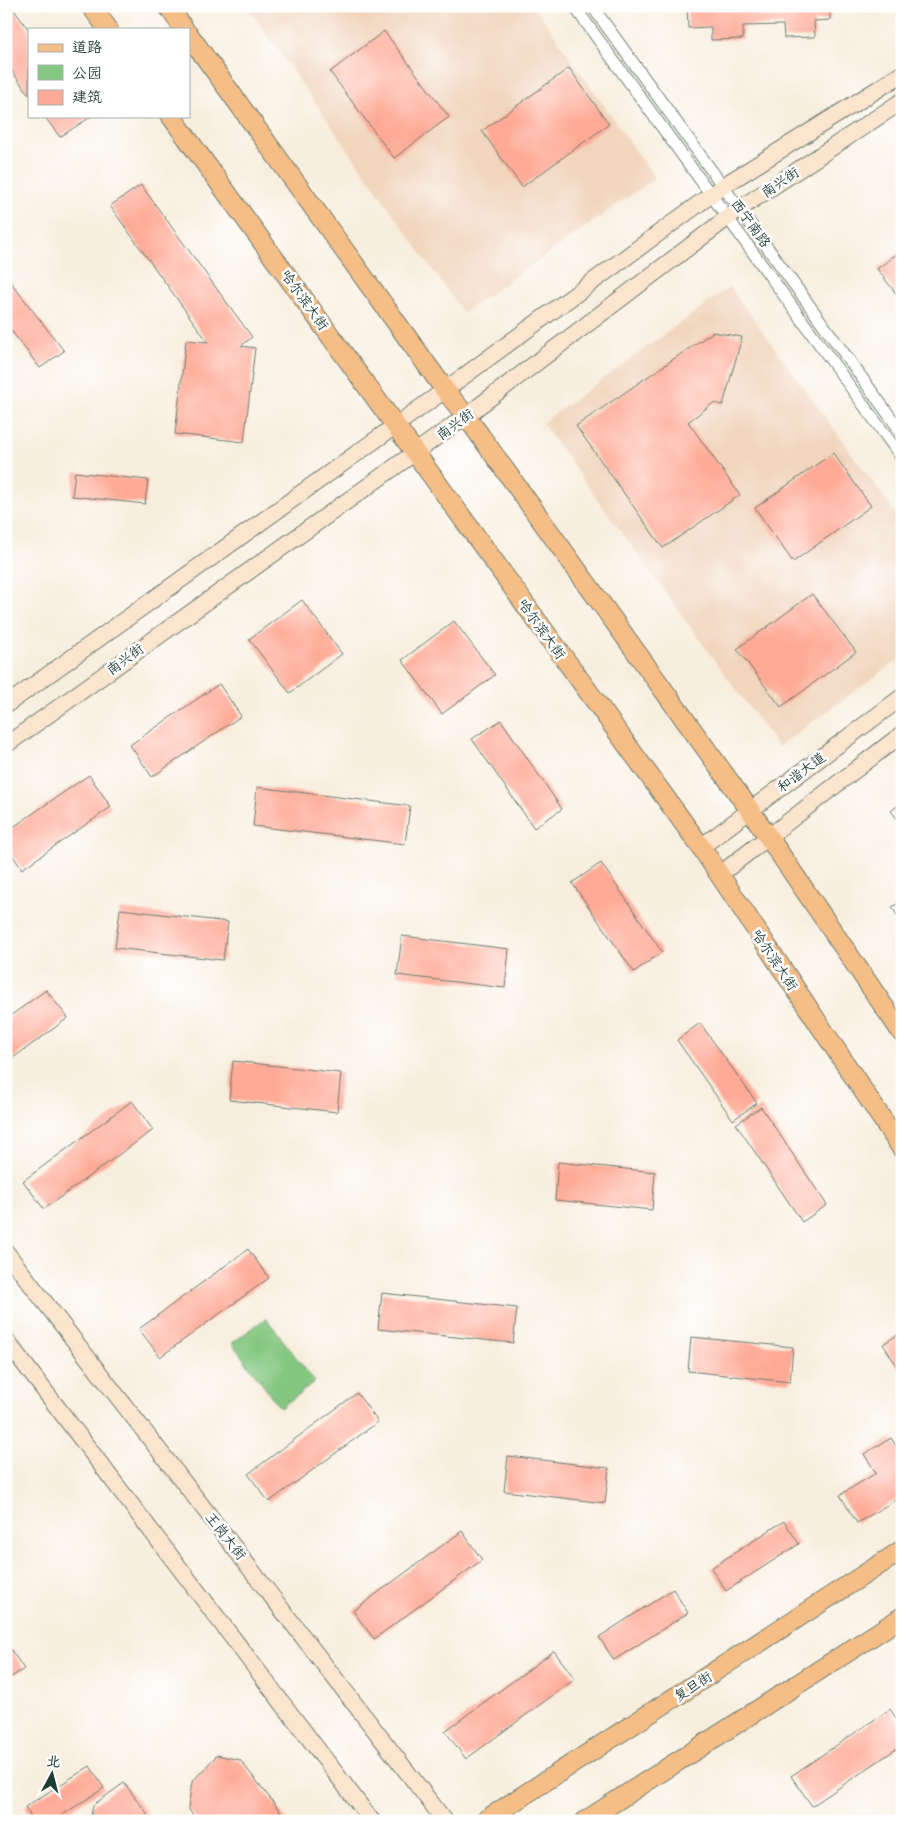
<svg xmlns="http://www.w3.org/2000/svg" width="908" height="1827" font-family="'Comic Neue','LXGW WenKai TC',sans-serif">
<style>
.built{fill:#f1d5bd}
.green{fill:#84c781;stroke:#52825a}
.building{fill:#feaa96}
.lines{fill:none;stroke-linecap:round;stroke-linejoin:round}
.street-casing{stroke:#6b7b70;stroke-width:13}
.secondary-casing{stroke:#6b7b70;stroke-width:18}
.primary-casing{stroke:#6b7b70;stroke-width:21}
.street{stroke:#fff;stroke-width:11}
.secondary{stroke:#fbe5cf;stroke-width:16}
.primary{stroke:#f6be87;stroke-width:19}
.labels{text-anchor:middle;stroke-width:5;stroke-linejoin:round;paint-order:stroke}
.street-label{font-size:14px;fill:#1f3d34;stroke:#fff}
</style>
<rect width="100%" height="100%" fill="#fff"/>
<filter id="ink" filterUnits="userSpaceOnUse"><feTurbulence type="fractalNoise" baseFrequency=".02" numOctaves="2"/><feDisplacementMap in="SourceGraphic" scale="10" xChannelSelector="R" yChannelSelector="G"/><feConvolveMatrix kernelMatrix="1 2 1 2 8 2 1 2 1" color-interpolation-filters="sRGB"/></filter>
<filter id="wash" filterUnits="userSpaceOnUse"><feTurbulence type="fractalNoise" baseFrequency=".0096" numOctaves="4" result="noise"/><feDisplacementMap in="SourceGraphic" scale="20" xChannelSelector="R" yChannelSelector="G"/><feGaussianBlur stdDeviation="1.12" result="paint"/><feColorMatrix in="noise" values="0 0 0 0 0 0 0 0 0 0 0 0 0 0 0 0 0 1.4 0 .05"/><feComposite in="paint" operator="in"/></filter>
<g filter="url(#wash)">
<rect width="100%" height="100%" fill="#f8eede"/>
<path class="built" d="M 247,6 L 534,6 L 655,178 L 463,313 Z
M 730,287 L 902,522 L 902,657 L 778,747 L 542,423 Z"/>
<path class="green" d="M 266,1318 L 315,1382 L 280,1408 L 232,1343 Z"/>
<g id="blocks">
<path class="building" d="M 6,6 L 11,6 L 29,30 L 29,95 L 6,63 Z
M 687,6 L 830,6 L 830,20 L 814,21 L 815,37 L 784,38 L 783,25 L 743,26 L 743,39 L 711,40 L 711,27 L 688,28 Z
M 384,31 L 449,117 L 394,158 L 330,72 Z
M 569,68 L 609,124 L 522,187 L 482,131 Z
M 44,116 L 92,116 L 60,137 Z
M 141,185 L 252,337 L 241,346 L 255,348 L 244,442 L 175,434 L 186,340 L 208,342 L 110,206 Z
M 902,250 L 902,301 L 877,269 Z
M 6,276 L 64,351 L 40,368 L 6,324 Z
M 713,332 L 742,337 L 723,405 L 713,403 L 688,422 L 740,495 L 663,548 L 576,426 Z
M 833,453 L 871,506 L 793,562 L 755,508 Z
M 75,472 L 148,480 L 145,504 L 72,496 Z
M 812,594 L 856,652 L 781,707 L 737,649 Z
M 302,600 L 342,654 L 290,693 L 249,639 Z
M 454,621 L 495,675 L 442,714 L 402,660 Z
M 219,684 L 241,716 L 152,777 L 130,745 Z
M 501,720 L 562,809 L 534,828 L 472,739 Z
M 89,775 L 111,807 L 22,869 L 6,846 L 6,832 Z
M 257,787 L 410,806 L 405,844 L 253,826 Z
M 902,802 L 902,825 L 891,811 Z
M 601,863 L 662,952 L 634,972 L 572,883 Z
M 902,901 L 902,924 L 892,907 Z
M 120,909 L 228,922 L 223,960 L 115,948 Z
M 402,936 L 509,949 L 505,988 L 397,975 Z
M 46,990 L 68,1018 L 6,1063 L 6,1019 Z
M 700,1023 L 757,1103 L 733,1120 L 677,1040 Z
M 233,1061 L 341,1073 L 337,1112 L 229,1100 Z
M 132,1101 L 153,1130 L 44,1209 L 23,1181 Z
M 761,1107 L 827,1205 L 802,1222 L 736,1124 Z
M 558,1162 L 655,1172 L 652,1210 L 555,1200 Z
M 248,1249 L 269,1278 L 160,1357 L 139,1329 Z
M 382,1293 L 517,1308 L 513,1343 L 378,1329 Z
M 902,1332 L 902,1370 L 900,1371 L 883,1344 Z
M 691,1337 L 793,1347 L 790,1382 L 688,1371 Z
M 357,1393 L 378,1422 L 269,1502 L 248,1474 Z
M 891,1438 L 902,1455 L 902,1496 L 857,1523 L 840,1495 L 876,1473 L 864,1454 Z
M 508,1456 L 609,1468 L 605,1503 L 504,1491 Z
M 784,1521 L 799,1544 L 726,1591 L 711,1568 Z
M 462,1531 L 482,1560 L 374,1639 L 353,1611 Z
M 673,1589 L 688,1613 L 614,1660 L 599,1637 Z
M 9,1647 L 24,1669 L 6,1680 L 6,1649 Z
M 554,1651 L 575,1679 L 466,1759 L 445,1731 Z
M 890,1709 L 902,1727 L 902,1745 L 812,1806 L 791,1776 Z
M 217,1755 L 240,1760 L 288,1821 L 197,1821 L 188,1808 L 192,1782 Z
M 90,1766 L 104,1788 L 53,1821 L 34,1821 L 25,1807 Z
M 124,1783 L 147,1813 L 146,1821 L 90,1821 L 93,1805 Z"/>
</g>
</g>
<g filter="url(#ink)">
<use href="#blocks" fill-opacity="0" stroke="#6b7b70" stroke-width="1"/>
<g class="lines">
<defs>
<path id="street" d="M 574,6 L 902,458
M 592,6 L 902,433"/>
<path id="secondary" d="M 6,705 L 445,390 L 723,186 L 902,74
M 6,745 L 466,416 L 739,209 L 902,101
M 701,847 L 902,697
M 719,875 L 902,734
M 6,1252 L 445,1821
M 6,1340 L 372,1821"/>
<path id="primary" d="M 91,6 L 108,29
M 168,6 L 184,29
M 189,35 L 445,390 L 466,416 L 750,810 L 902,1033
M 171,116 L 701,847 L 902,1149
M 484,1821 L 902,1550
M 585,1821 L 902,1617"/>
</defs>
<use href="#street" class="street-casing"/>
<use href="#secondary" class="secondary-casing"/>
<use href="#primary" class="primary-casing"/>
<use href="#street" class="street"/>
<use href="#secondary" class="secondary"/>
<use href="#primary" class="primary"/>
</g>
</g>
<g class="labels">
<g class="street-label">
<text transform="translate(780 182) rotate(-34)" y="5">南兴街</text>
<text transform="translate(751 223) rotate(54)" y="5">西宁南路</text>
<text transform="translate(305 300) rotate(54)" y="5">哈尔滨大街</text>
<text transform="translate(455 424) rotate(-36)" y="5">南兴街</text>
<text transform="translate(542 629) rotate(54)" y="5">哈尔滨大街</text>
<text transform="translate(125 659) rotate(-36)" y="5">南兴街</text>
<text transform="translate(801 772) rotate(-37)" y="5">和谐大道</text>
<text transform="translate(775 960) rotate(56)" y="5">哈尔滨大街</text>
<text transform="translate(226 1536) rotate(52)" y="5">王岗大街</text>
<text transform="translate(693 1686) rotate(-33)" y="5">复旦街</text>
</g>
</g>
<rect width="908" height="1827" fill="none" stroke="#fff" stroke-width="25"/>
<rect x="28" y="28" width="162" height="90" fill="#ffffff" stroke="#a5b1ae"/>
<rect x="38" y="44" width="25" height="8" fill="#f6be87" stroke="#a5b1ae"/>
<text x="72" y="52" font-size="15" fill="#1f3d34">道路</text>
<rect x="38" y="65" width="25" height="15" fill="#84c781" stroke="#a5b1ae"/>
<text x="72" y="78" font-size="15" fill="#1f3d34">公园</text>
<rect x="38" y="90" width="25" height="15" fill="#feaa96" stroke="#a5b1ae"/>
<text x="72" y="102" font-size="15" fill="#1f3d34">建筑</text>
<g transform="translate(52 1774) rotate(7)" stroke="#ffffff" stroke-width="4" paint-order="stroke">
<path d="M0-4L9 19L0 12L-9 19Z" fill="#1f3d34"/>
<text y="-8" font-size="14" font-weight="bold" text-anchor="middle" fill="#1f3d34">北</text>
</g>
</svg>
